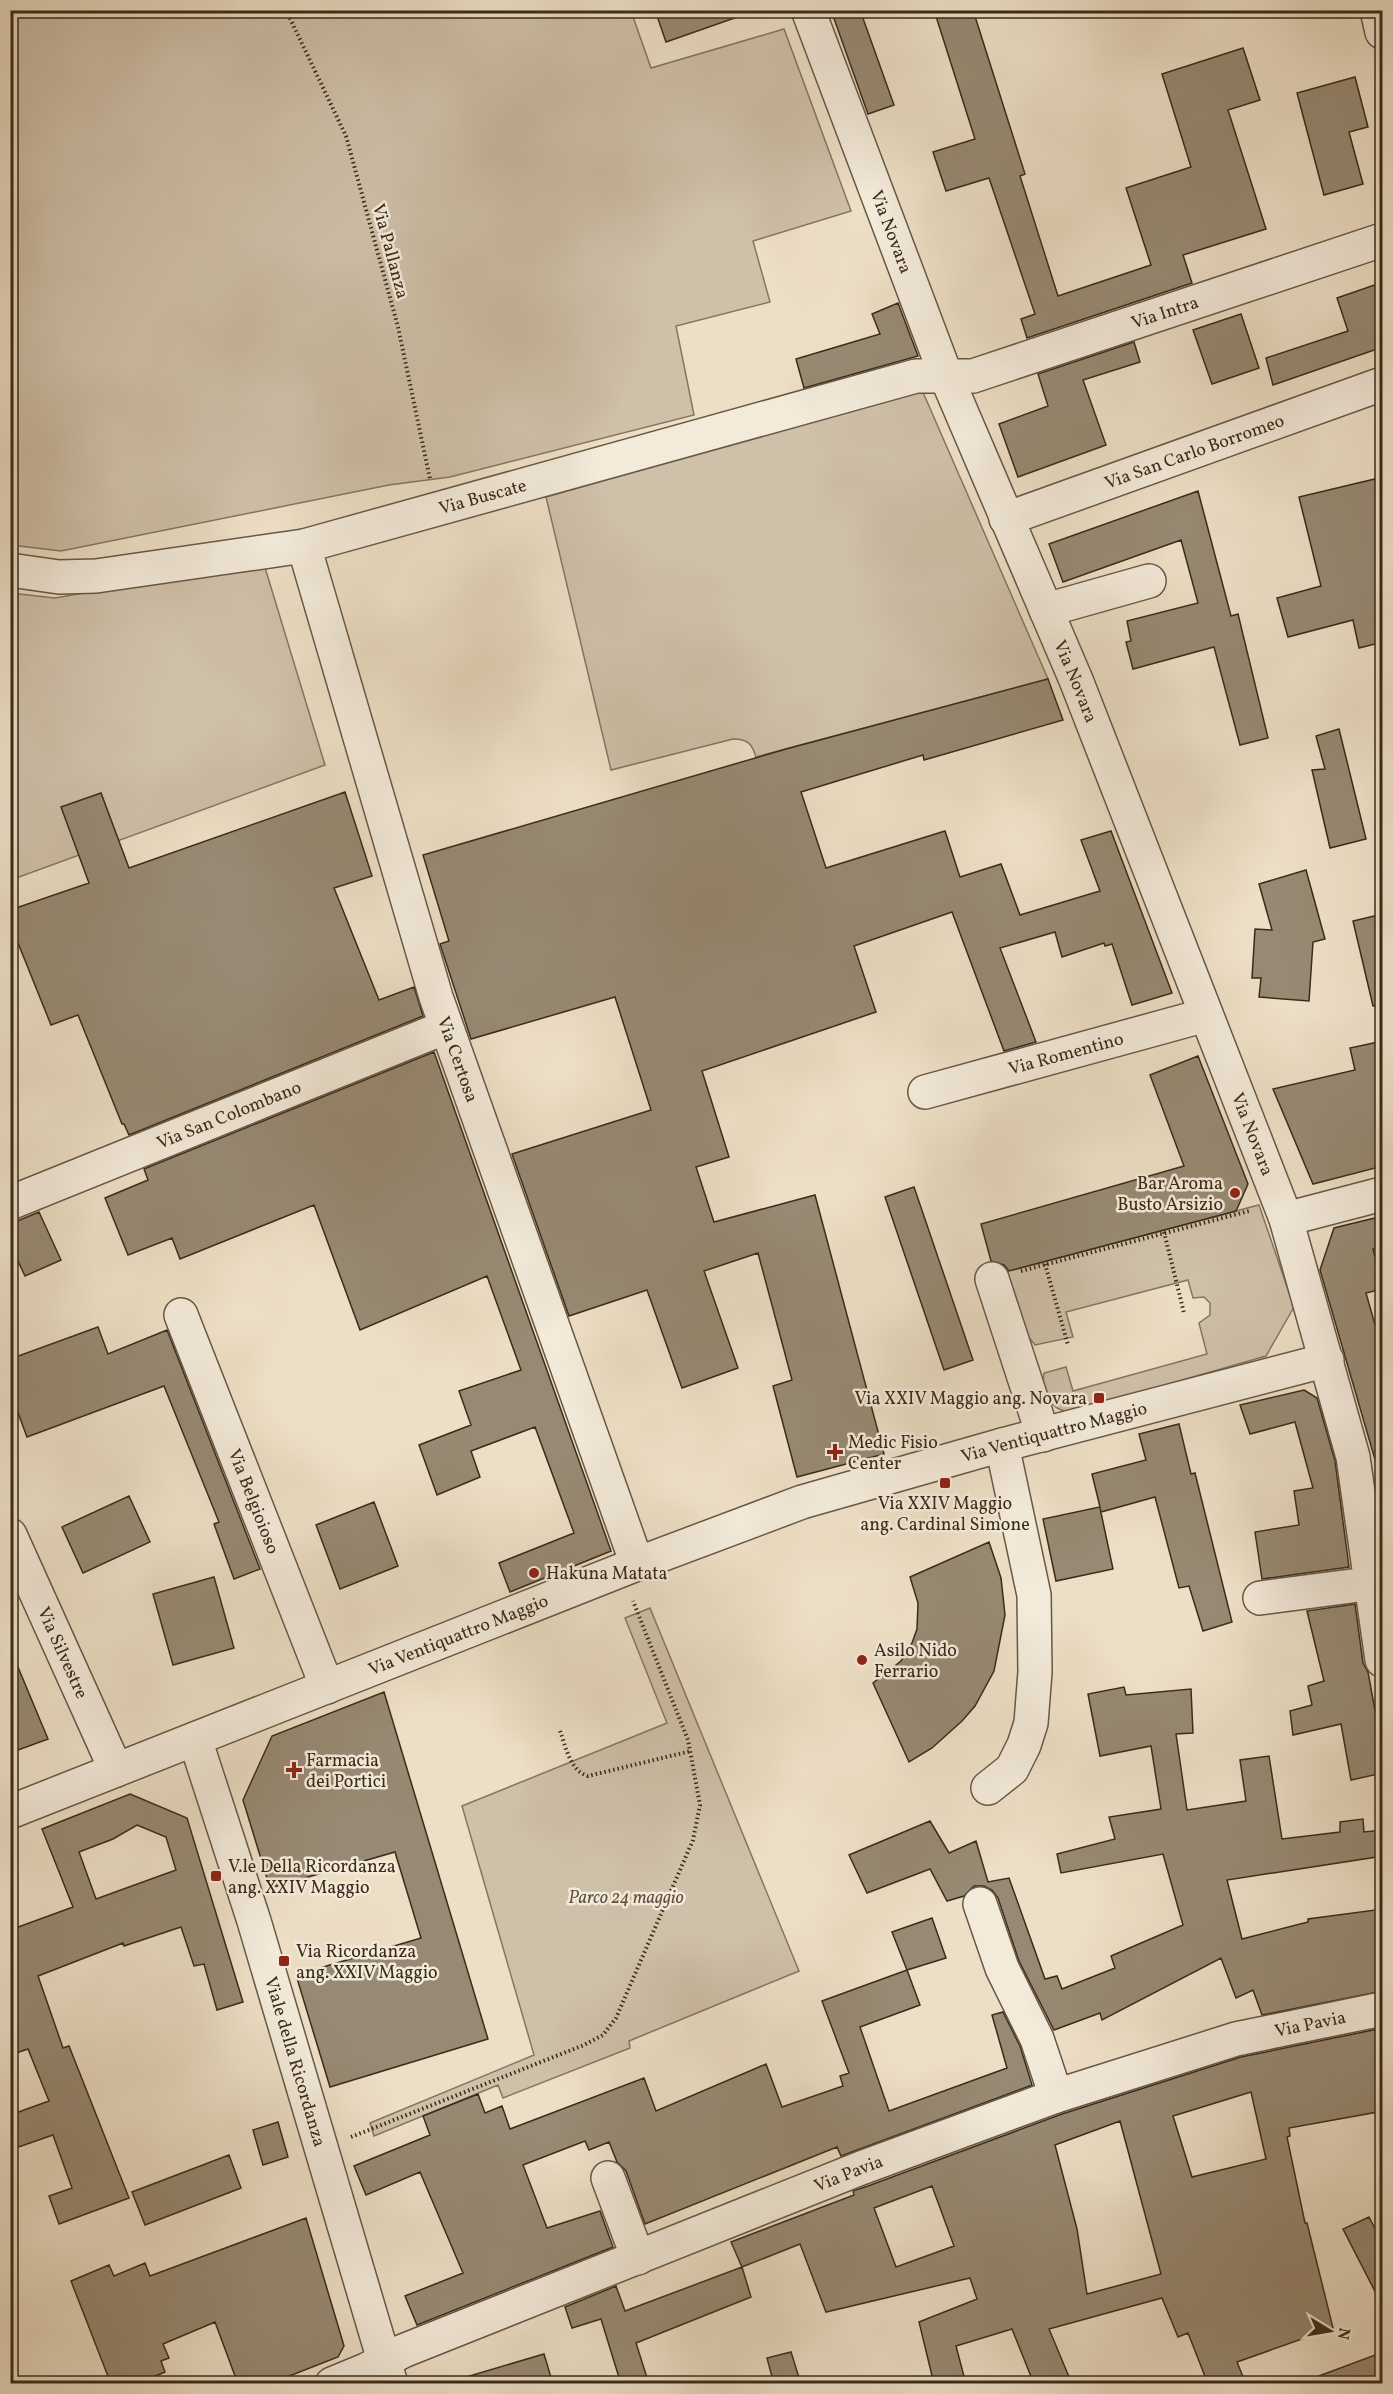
<svg xmlns="http://www.w3.org/2000/svg" width="1393" height="2394" font-family="Vollkorn,serif">
<style>
.green{fill:#cfc0a9;stroke:#847662;stroke-width:1.5}
.building{fill:#978973;stroke:#3a2b1a;stroke-width:1.5;fill-rule:evenodd}
.lines{fill:none;stroke-linecap:round;stroke-linejoin:round}
.minor-casing{stroke:#675845;stroke-width:36}
.path{stroke:#3a2b1a;stroke-width:4;stroke-dasharray:1.5 3;stroke-linecap:butt}
.minor{stroke:#f3eada;stroke-width:33}
.poi-dot{fill:#8f2418;stroke:#f3eada;stroke-width:2}
.labels{text-anchor:middle;stroke-width:5;stroke-linejoin:round;paint-order:stroke}
.street-label{font-size:18px;fill:#3a2b1a;stroke:#f3eada}
.poi-label{font-size:18px;fill:#3a2b1a;stroke:#f3eada;text-anchor:start}
.park-label{font-size:18px;font-style:italic;fill:#5f503e;stroke:#f3eada}
</style>
<rect width="100%" height="100%" fill="#eddfc6"/>
<filter id="stains"><feTurbulence type="fractalNoise" baseFrequency=".00333" numOctaves="4"/><feColorMatrix values="0 0 0 0 .2 0 0 0 0 .09 0 0 0 0 .02 0 0 0 .5 -.17"/></filter>
<radialGradient id="worn" r=".72"><stop offset=".6" stop-color="#630" stop-opacity="0"/><stop offset="1" stop-color="#630" stop-opacity=".3"/></radialGradient>
<path class="green" d="M 11,10 L 631,11 L 651,68 L 784,29 L 851,211 L 753,241 L 770,302 L 676,326 L 694,415 L 450,477 L 389,485 L 61,551 L 11,545 Z
M 922,390 L 1048,679 L 756,757 C 752,744 748,739 733,739 L 611,770 L 546,497 Z
M 263,561 L 325,765 L 11,880 L 11,593 L 55,598 Z
M 1259,1205 L 1294,1307 L 1266,1356 L 1071,1412 C 1050,1411 1041,1392 1044,1373 L 1066,1367 L 1073,1391 L 1207,1354 L 1199,1323 L 1210,1315 L 1210,1303 L 1204,1297 L 1193,1298 L 1188,1280 L 1066,1312 L 1073,1337 L 1035,1345 L 1026,1334 L 1007,1271 Z
M 650,1608 L 799,1971 L 629,2041 L 630,2048 L 503,2098 L 498,2085 L 374,2136 L 370,2123 L 534,2055 L 462,1806 L 667,1723 L 625,1618 Z"/>
<path class="building" d="M 655,10 L 745,10 L 746,14 L 666,42 Z
M 831,10 L 860,10 L 894,105 L 868,114 Z
M 934,10 L 973,10 L 1025,174 L 1020,176 L 1058,296 L 1151,265 L 1126,188 L 1191,167 L 1162,74 L 1243,48 L 1260,100 L 1228,110 L 1266,229 L 1183,255 L 1192,283 L 1027,338 L 1021,319 L 1035,314 L 989,178 L 946,191 L 933,152 L 975,139 Z
M 1355,77 L 1368,127 L 1349,132 L 1363,184 L 1324,195 L 1297,93 Z
M 1383,282 L 1383,347 L 1273,385 L 1266,358 L 1348,331 L 1337,298 Z
M 898,303 L 918,356 L 804,388 L 796,359 L 880,334 L 872,314 Z
M 1241,314 L 1259,368 L 1212,384 L 1193,330 Z
M 1134,342 L 1140,362 L 1083,380 L 1106,445 L 1018,477 L 999,424 L 1048,406 L 1038,374 Z
M 1383,477 L 1383,642 L 1359,648 L 1353,620 L 1288,637 L 1277,598 L 1321,586 L 1299,497 Z
M 1198,491 L 1231,616 L 1238,614 L 1268,738 L 1240,745 L 1214,647 L 1133,669 L 1126,642 L 1131,641 L 1127,621 L 1198,603 L 1181,540 L 1063,582 L 1049,544 Z
M 1048,679 L 1063,720 L 924,760 L 923,755 L 801,792 L 826,868 L 945,831 L 960,877 L 1001,864 L 1020,915 L 1100,891 L 1081,840 L 1111,831 L 1172,993 L 1132,1005 L 1112,944 L 1105,946 L 1104,943 L 1062,957 L 1055,932 L 1000,948 L 1036,1042 L 1004,1051 L 952,912 L 854,946 L 876,1012 L 702,1071 L 729,1157 L 696,1167 L 714,1222 L 815,1195 L 884,1454 L 797,1477 L 773,1386 L 792,1380 L 758,1253 L 704,1271 L 738,1368 L 682,1388 L 647,1290 L 569,1316 L 512,1154 L 651,1110 L 615,997 L 471,1039 L 440,944 L 449,941 L 423,855 L 786,749 Z
M 1339,729 L 1366,839 L 1330,848 L 1312,770 L 1325,769 L 1316,736 Z
M 345,792 L 372,876 L 334,888 L 379,1000 L 414,987 L 423,1016 L 129,1135 L 124,1124 L 122,1124 L 78,1015 L 51,1025 L 10,923 L 10,910 L 89,883 L 61,807 L 101,793 L 129,868 Z
M 1306,870 L 1325,939 L 1313,942 L 1309,1001 L 1259,997 L 1261,978 L 1252,978 L 1255,929 L 1272,930 L 1259,884 Z
M 1383,914 L 1383,1005 L 1373,1006 L 1353,921 Z
M 1383,1041 L 1383,1166 L 1313,1184 L 1273,1089 L 1355,1070 L 1350,1048 Z
M 434,1052 L 611,1551 L 510,1592 L 499,1563 L 574,1533 L 535,1427 L 471,1451 L 480,1477 L 437,1495 L 419,1445 L 471,1425 L 459,1391 L 521,1370 L 487,1276 L 360,1330 L 314,1205 L 180,1259 L 172,1238 L 128,1255 L 105,1198 L 148,1180 L 144,1169 Z
M 1198,1056 L 1248,1184 L 1236,1211 L 1009,1271 L 1004,1265 L 991,1261 L 981,1224 L 1184,1166 L 1150,1075 Z
M 914,1187 L 973,1360 L 944,1370 L 885,1197 Z
M 39,1212 L 61,1260 L 25,1276 L 10,1244 L 10,1224 Z
M 1383,1216 L 1383,1247 L 1373,1249 L 1380,1275 L 1375,1277 L 1378,1290 L 1366,1293 L 1383,1353 L 1383,1462 L 1376,1463 L 1320,1270 L 1334,1228 Z
M 98,1327 L 108,1354 L 167,1330 L 260,1569 L 234,1579 L 214,1524 L 219,1522 L 164,1386 L 27,1437 L 10,1391 L 10,1359 Z
M 1304,1390 L 1317,1398 L 1335,1461 L 1349,1567 L 1262,1579 L 1255,1532 L 1299,1525 L 1294,1491 L 1313,1488 L 1295,1422 L 1250,1434 L 1240,1405 Z
M 1179,1424 L 1191,1474 L 1195,1473 L 1232,1622 L 1203,1631 L 1189,1586 L 1179,1588 L 1155,1497 L 1101,1512 L 1100,1508 L 1113,1569 L 1056,1581 L 1043,1519 L 1100,1507 L 1092,1474 L 1146,1460 L 1139,1434 Z
M 129,1496 L 150,1542 L 83,1573 L 62,1527 Z
M 374,1502 L 398,1566 L 340,1589 L 316,1525 Z
M 989,1542 L 1001,1578 L 1005,1615 L 994,1671 L 975,1706 L 962,1721 L 932,1748 L 909,1762 L 873,1683 L 901,1661 L 912,1643 L 917,1629 L 918,1603 L 910,1577 Z
M 214,1577 L 234,1648 L 173,1665 L 153,1594 Z
M 1355,1604 L 1363,1663 L 1368,1672 L 1383,1754 L 1383,1773 L 1351,1780 L 1341,1724 L 1293,1735 L 1290,1711 L 1312,1705 L 1308,1686 L 1324,1681 L 1307,1611 Z
M 10,1648 L 48,1739 L 10,1753 Z
M 1124,1687 L 1126,1695 L 1191,1689 L 1193,1733 L 1176,1734 L 1187,1810 L 1246,1801 L 1240,1760 L 1269,1756 L 1282,1839 L 1340,1832 L 1340,1822 L 1363,1819 L 1364,1832 L 1383,1830 L 1383,1856 L 1227,1880 L 1242,1939 L 1308,1922 L 1308,1919 L 1383,1909 L 1383,1991 L 1262,2015 L 1253,1990 L 1236,1998 L 1221,1958 L 1102,2020 L 1100,2013 L 1054,2030 L 1019,1961 L 998,1898 L 992,1890 L 984,1886 L 974,1886 L 964,1896 L 947,1901 L 930,1869 L 867,1893 L 849,1855 L 930,1821 L 949,1853 L 976,1841 L 988,1882 L 1009,1878 L 1045,1979 L 1057,1976 L 1062,1989 L 1115,1968 L 1111,1956 L 1183,1925 L 1163,1854 L 1061,1873 L 1057,1854 L 1115,1839 L 1109,1817 L 1161,1809 L 1151,1746 L 1100,1756 L 1088,1694 Z
M 384,1692 L 488,2039 L 330,2087 L 296,1975 L 421,1938 L 395,1852 L 270,1888 L 243,1800 L 272,1736 Z
M 130,1794 L 187,1818 L 243,2002 L 217,2010 L 204,1964 L 194,1966 L 181,1927 L 124,1946 L 123,1943 L 38,1976 L 63,2048 L 69,2046 L 129,2198 L 59,2224 L 49,2196 L 72,2188 L 53,2135 L 10,2150 L 10,2115 L 49,2101 L 28,2049 L 10,2055 L 10,1930 L 73,1907 L 42,1829 ZM 137,1825 L 166,1837 L 176,1870 L 96,1899 L 79,1852 L 113,1839 Z
M 932,1918 L 946,1958 L 907,1970 L 892,1932 Z
M 907,1970 L 920,2005 L 860,2027 L 889,2111 L 1007,2068 L 992,2015 L 1003,2012 L 1020,2046 L 1032,2085 L 841,2156 L 837,2147 L 645,2224 L 626,2171 L 617,2162 L 609,2142 L 589,2150 L 585,2141 L 523,2165 L 547,2228 L 600,2211 L 613,2247 L 417,2325 L 405,2296 L 463,2273 L 420,2172 L 366,2195 L 354,2166 L 430,2135 L 423,2116 L 478,2094 L 485,2113 L 502,2106 L 510,2129 L 644,2078 L 656,2111 L 766,2064 L 782,2107 L 843,2086 L 840,2076 L 849,2073 L 822,2001 Z
M 1383,2028 L 1383,2111 L 1289,2128 L 1290,2136 L 1287,2137 L 1305,2223 L 1307,2223 L 1333,2328 L 1237,2362 L 1246,2384 L 1208,2384 L 1188,2333 L 1178,2337 L 1162,2298 L 1049,2329 L 1072,2384 L 1034,2384 L 1012,2329 L 956,2346 L 966,2384 L 934,2384 L 919,2322 L 977,2299 L 970,2278 L 826,2312 L 800,2244 L 742,2267 L 731,2242 L 854,2195 L 853,2191 L 868,2186 L 1062,2114 L 1241,2057 ZM 1251,2092 L 1266,2159 L 1192,2177 L 1173,2116 ZM 1120,2121 L 1161,2274 L 1087,2294 L 1077,2229 L 1055,2145 ZM 932,2186 L 954,2246 L 896,2267 L 874,2208 Z
M 278,2122 L 288,2157 L 263,2165 L 253,2130 Z
M 229,2155 L 241,2188 L 145,2225 L 132,2192 Z
M 1369,2217 L 1383,2244 L 1383,2307 L 1343,2229 Z
M 306,2218 L 344,2346 L 338,2357 L 269,2384 L 238,2384 L 215,2322 L 163,2344 L 169,2358 L 161,2361 L 165,2372 L 136,2384 L 111,2384 L 71,2281 L 109,2265 L 114,2276 L 145,2263 L 150,2276 Z
M 742,2267 L 751,2297 L 636,2343 L 649,2384 L 621,2384 L 601,2319 L 572,2328 L 565,2307 L 616,2286 L 625,2311 Z
M 791,2352 L 801,2384 L 774,2384 L 767,2358 Z
M 1383,2352 L 1383,2384 L 1304,2384 L 1303,2382 Z
M 544,2354 L 553,2384 L 467,2384 L 466,2377 Z"/>
<g class="lines">
<defs>
<g id="minor">
<path id="s1" d="M 808,10 L 946,376 L 1076,680 L 1286,1219 L 1353,1457 L 1382,1660"/>
<path d="M 1377,10 L 1382,32"/>
<path id="s2" d="M 1006,519 L 1382,384"/>
<path id="s3" d="M 304,546 L 436,997 L 637,1564"/>
<path id="s4" d="M 10,570 L 59,577 L 96,576 L 304,546 L 916,376 L 973,376 L 1382,240"/>
<path d="M 1046,610 L 1149,581"/>
<path id="s5" d="M 925,1092 L 1206,1015"/>
<path id="s6" d="M 10,1203 L 446,1027"/>
<path d="M 1286,1219 L 1382,1194"/>
<path d="M 992,1279 L 1043,1435"/>
<path id="s7" d="M 181,1315 L 327,1687"/>
<path id="s8" d="M 10,1535 L 116,1770"/>
<path d="M 1260,1598 L 1382,1582"/>
<path id="s9" d="M 195,1739 L 254,1921 L 391,2384"/>
<path d="M 988,1788 L 1012,1769 L 1024,1745 L 1031,1723 L 1035,1672 L 1034,1595 L 1002,1445"/>
<path id="s10" d="M 10,1812 L 637,1564 L 802,1502 L 1002,1445 L 1327,1360"/>
<path d="M 980,1904 L 1002,1968 L 1037,2039 L 1056,2096"/>
<path d="M 608,2178 L 638,2258"/>
<path id="s11" d="M 332,2384 L 366,2370 L 403,2351 L 861,2168 L 1056,2096 L 1236,2039 L 1382,2009"/>
</g>
</defs>
<use href="#minor" class="minor-casing"/>
<path class="path" d="M 286,10 L 346,136 L 398,327 L 430,479
M 1164,1232 L 1184,1313
M 1045,1264 L 1068,1345
M 1021,1271 L 1249,1211
M 560,1731 C 566,1747 570,1771 588,1776 L 691,1751
M 351,2137 L 584,2045 L 603,2035 L 616,2018 L 693,1840 L 700,1805 L 688,1740 L 633,1601"/>
<use href="#minor" class="minor"/>
</g>
<g class="poi-dot">
<circle cx="1235" cy="1193" r="6"/>
<rect x="1093" y="1392" width="12" height="12" rx="3"/>
<path d="M832 1443h6v6h6v6h-6v6h-6v-6h-6v-6h6z"/>
<rect x="939" y="1477" width="12" height="12" rx="3"/>
<circle cx="534" cy="1573" r="6"/>
<circle cx="862" cy="1660" r="6"/>
<path d="M291 1761h6v6h6v6h-6v6h-6v-6h-6v-6h6z"/>
<rect x="210" y="1870" width="12" height="12" rx="3"/>
<rect x="278" y="1955" width="12" height="12" rx="3"/>
</g>
<g class="labels">
<g class="street-label">
<text dy="6" stroke="none"><textPath href="#s1" startOffset="237">Via Novara</textPath></text>
<text transform="translate(391 251) rotate(75)" y="6">Via Pallanza</text>
<text dy="6" stroke="none"><textPath href="#s4" startOffset="1191">Via Intra</textPath></text>
<text dy="6" stroke="none"><textPath href="#s2" startOffset="200">Via San Carlo Borromeo</textPath></text>
<text dy="6" stroke="none"><textPath href="#s4" startOffset="482">Via Buscate</textPath></text>
<text dy="6" stroke="none"><textPath href="#s1" startOffset="723">Via Novara</textPath></text>
<text dy="6" stroke="none"><textPath href="#s5" startOffset="146">Via Romentino</textPath></text>
<text dy="6" stroke="none"><textPath href="#s3" startOffset="536">Via Certosa</textPath></text>
<text dy="6" stroke="none"><textPath href="#s6" startOffset="236">Via San Colombano</textPath></text>
<text dy="6" stroke="none"><textPath href="#s1" startOffset="1209">Via Novara</textPath></text>
<text dy="6" stroke="none"><textPath href="#s10" startOffset="1112">Via Ventiquattro Maggio</textPath></text>
<text dy="6" stroke="none"><textPath href="#s7" startOffset="200">Via Belgioioso</textPath></text>
<text dy="6" stroke="none"><textPath href="#s10" startOffset="482">Via Ventiquattro Maggio</textPath></text>
<text dy="6" stroke="none"><textPath href="#s8" startOffset="129">Via Silvestre</textPath></text>
<text dy="6" stroke="none"><textPath href="#s11" startOffset="1044">Via Pavia</textPath></text>
<text dy="6" stroke="none"><textPath href="#s9" startOffset="338">Viale della Ricordanza</textPath></text>
<text dy="6" stroke="none"><textPath href="#s11" startOffset="558">Via Pavia</textPath></text>
</g>
<g class="poi-label">
<text x="1223" y="1189" text-anchor="end">Bar Aroma<tspan x="1223" dy="21">Busto Arsizio</tspan></text>
<text x="1087" y="1404" text-anchor="end">Via XXIV Maggio ang. Novara</text>
<text x="848" y="1448">Medic Fisio<tspan x="848" dy="21">Center</tspan></text>
<text x="945" y="1509" text-anchor="middle">Via XXIV Maggio<tspan x="945" dy="21">ang. Cardinal Simone</tspan></text>
<text x="546" y="1579">Hakuna Matata</text>
<text x="874" y="1656">Asilo Nido<tspan x="874" dy="21">Ferrario</tspan></text>
<text x="306" y="1766">Farmacia<tspan x="306" dy="21">dei Portici</tspan></text>
<text x="228" y="1872">V.le Della Ricordanza<tspan x="228" dy="21">ang. XXIV Maggio</tspan></text>
<text x="296" y="1957">Via Ricordanza<tspan x="296" dy="21">ang. XXIV Maggio</tspan></text>
</g>
<g class="park-label">
<text x="626" y="1903">Parco 24 maggio</text>
</g>
</g>
<rect width="1393" height="2394" fill="none" stroke="#eddfc6" stroke-width="36"/>
<rect x="12" y="12" width="1369" height="2370" fill="none" stroke="#3a2b1a" stroke-width="3"/>
<rect x="18" y="18" width="1357" height="2358" fill="none" stroke="#3a2b1a" stroke-width="1.5"/>
<g transform="translate(1330 2331) rotate(101)" stroke="#f3eada" stroke-width="4.5" paint-order="stroke">
<path d="M0-4.5L10 22L0 15L-10 22Z" fill="#3a2b1a"/>
<text y="-9" font-size="16" font-weight="bold" text-anchor="middle" fill="#3a2b1a">N</text>
</g>
<rect width="100%" height="100%" filter="url(#stains)"/>
<rect width="100%" height="100%" fill="url(#worn)"/>
</svg>
